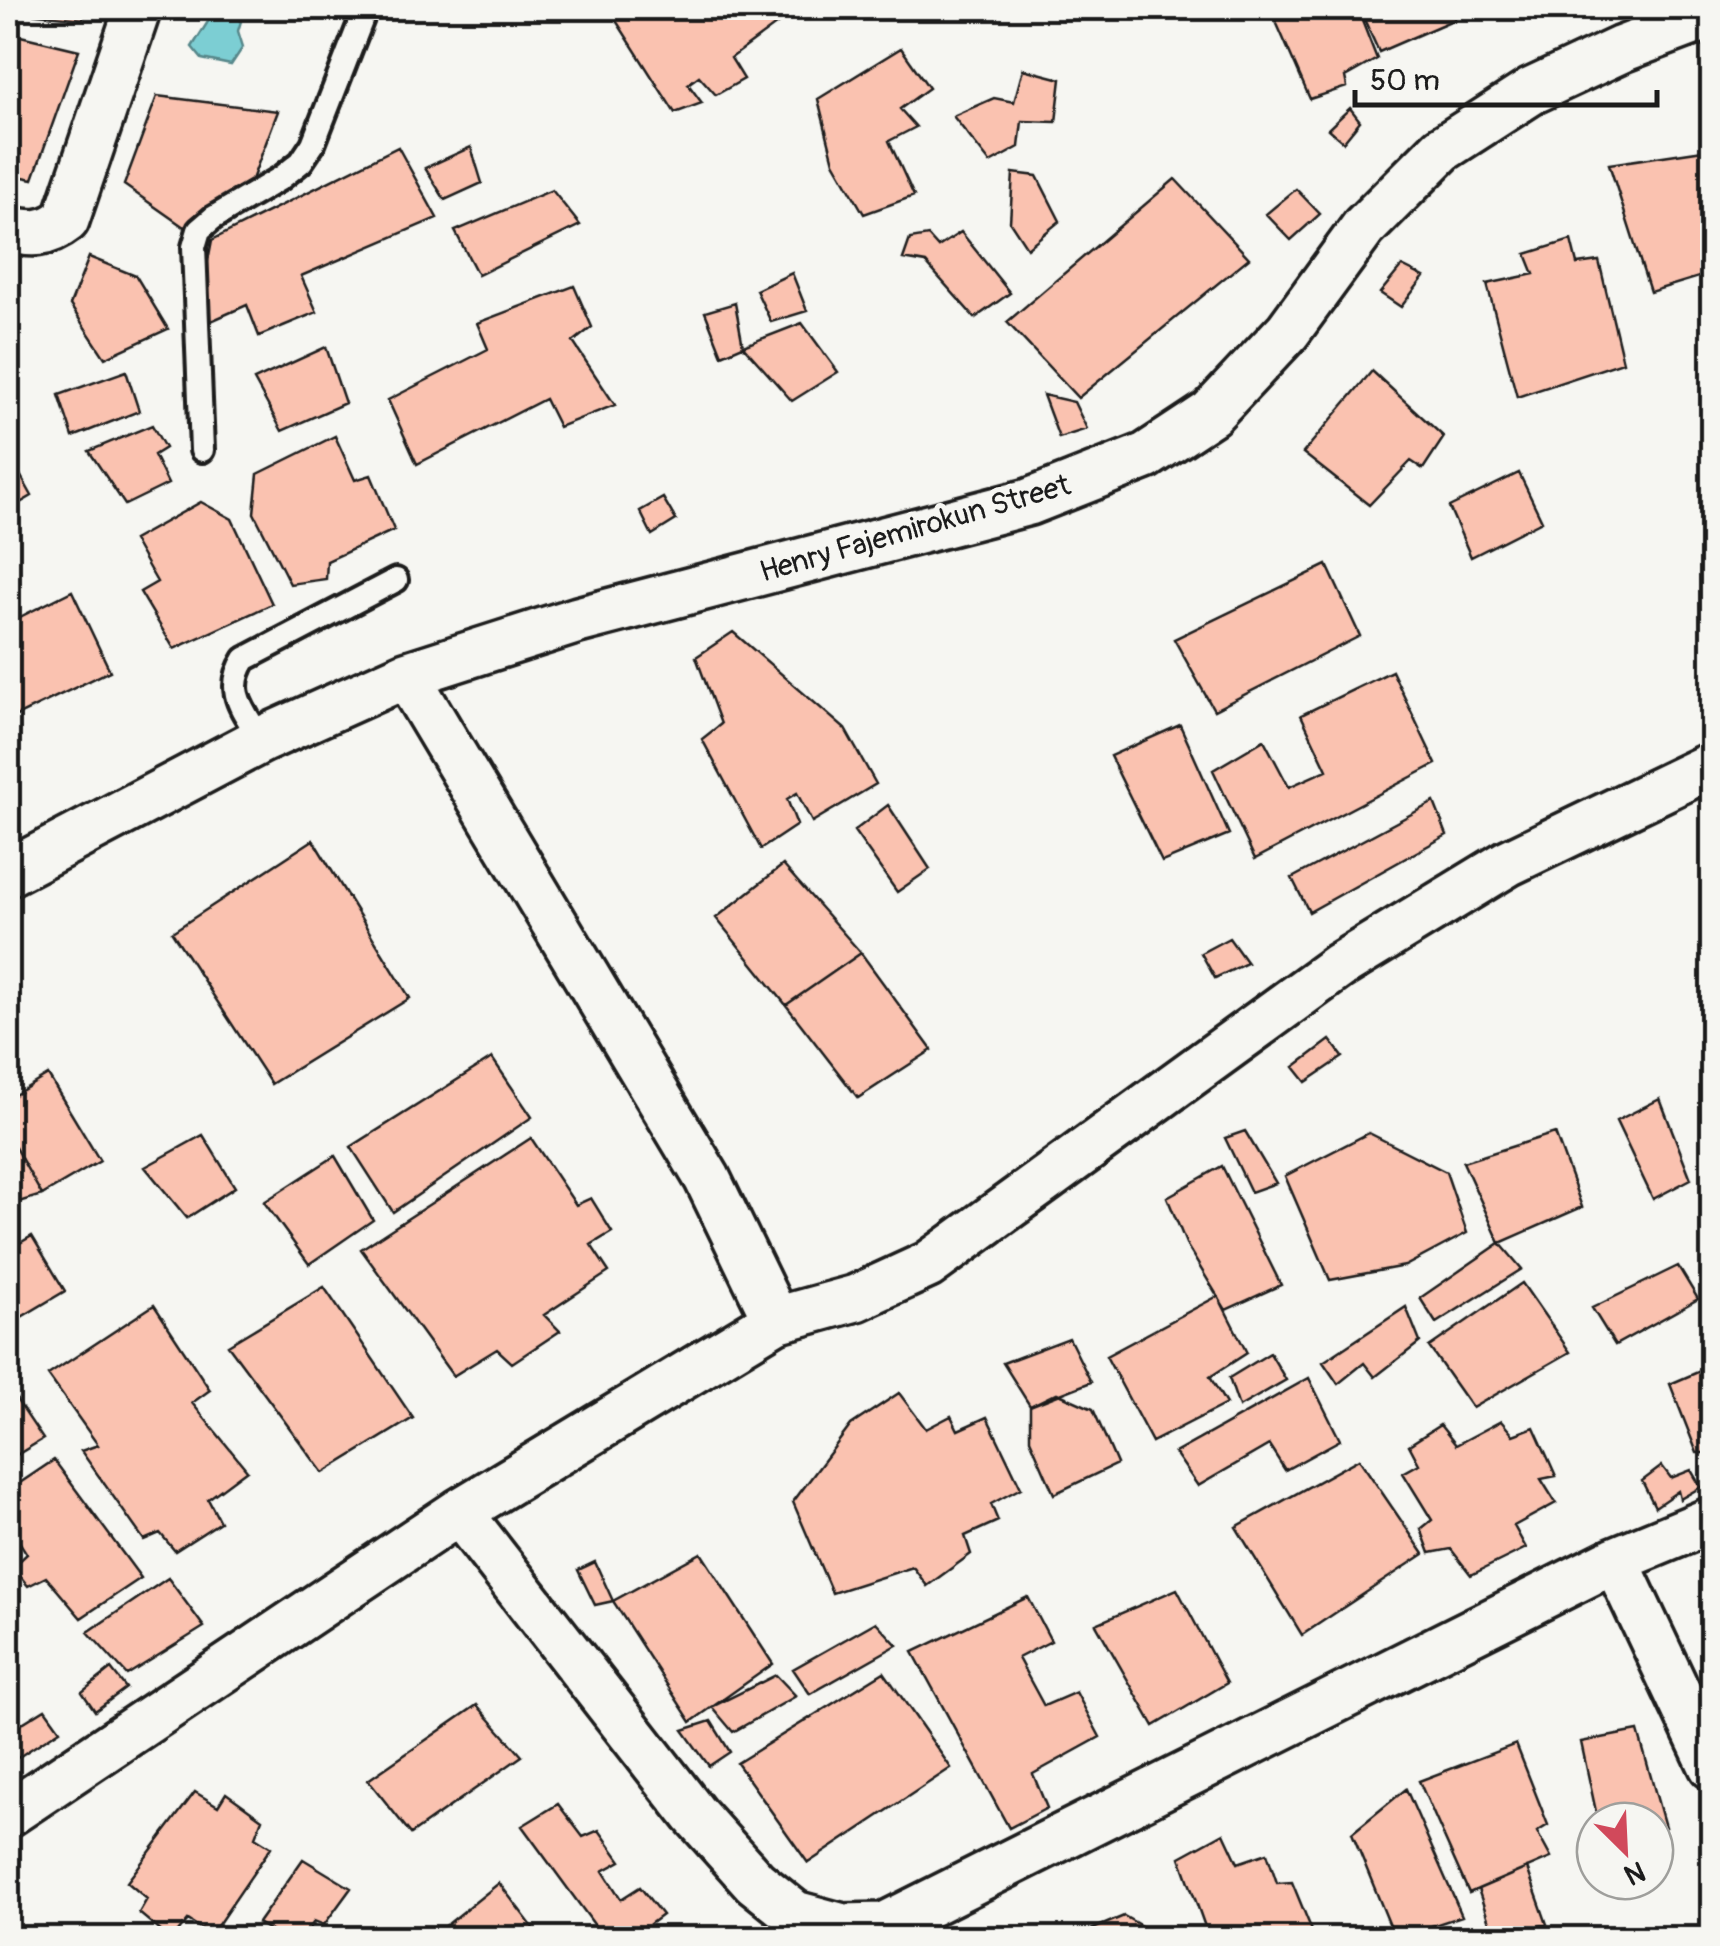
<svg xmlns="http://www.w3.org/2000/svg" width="1720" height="1946" font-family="Pangolin,sans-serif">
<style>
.water{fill:#7cced3;stroke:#56878a;stroke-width:2.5}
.building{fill:#fac2b0;stroke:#1c1c1c;stroke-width:2.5}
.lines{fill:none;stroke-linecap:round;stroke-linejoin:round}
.lane-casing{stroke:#1c1c1c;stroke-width:30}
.street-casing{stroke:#1c1c1c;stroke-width:52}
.lane{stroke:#f6f6f2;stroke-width:22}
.street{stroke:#f6f6f2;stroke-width:45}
.labels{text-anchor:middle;stroke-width:10;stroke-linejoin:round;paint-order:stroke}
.street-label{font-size:30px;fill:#1c1c1c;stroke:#f6f6f2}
</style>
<rect width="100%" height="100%" fill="#f6f6f2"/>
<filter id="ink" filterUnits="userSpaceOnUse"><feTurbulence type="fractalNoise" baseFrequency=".01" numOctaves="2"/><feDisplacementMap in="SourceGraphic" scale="20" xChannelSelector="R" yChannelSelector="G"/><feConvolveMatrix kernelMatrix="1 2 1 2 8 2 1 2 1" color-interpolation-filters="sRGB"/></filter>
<g filter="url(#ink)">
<path class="water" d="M 211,8 L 245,8 L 238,31 L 243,47 L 231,65 L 202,59 L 192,47 L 211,17 Z"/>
<path class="building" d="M 8,8 L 86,8 L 83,19 L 8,11 Z
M 608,8 L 778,8 L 784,19 L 731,58 L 744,79 L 716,95 L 699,76 L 688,84 L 702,103 L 675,113 Z
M 1270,8 L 1357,8 L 1377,59 L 1345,77 L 1347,87 L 1310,99 Z
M 1359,8 L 1450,8 L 1455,19 L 1379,52 Z
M 8,33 L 79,50 L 33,179 L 8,174 Z
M 901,48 L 929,88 L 900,109 L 916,127 L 889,141 L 914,196 L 864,214 L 834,162 L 818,99 Z
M 1023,69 L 1061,79 L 1056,122 L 1022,121 L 1019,147 L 990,163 L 953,116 L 994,98 L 1014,102 Z
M 157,96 L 278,111 L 247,193 L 184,227 L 124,185 Z
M 1350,108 L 1360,121 L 1343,142 L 1328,129 Z
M 398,147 L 437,218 L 301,276 L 317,312 L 259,336 L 247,305 L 202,325 L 201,297 L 212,240 Z
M 471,147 L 482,183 L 445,200 L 425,168 Z
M 1710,149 L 1712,161 L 1712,273 L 1650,292 L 1609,164 Z
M 1013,173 L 1037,176 L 1060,221 L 1027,248 L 1010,222 Z
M 1175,179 L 1249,258 L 1078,398 L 1007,322 Z
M 1296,189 L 1320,214 L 1291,240 L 1266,214 Z
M 552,190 L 580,225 L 478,275 L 455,231 Z
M 961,232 L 1010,293 L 975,318 L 926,263 L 903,259 L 910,239 L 928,236 L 938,247 Z
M 1571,240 L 1577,264 L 1599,261 L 1623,362 L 1517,397 L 1487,284 L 1534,274 L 1526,254 Z
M 89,257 L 136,276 L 168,329 L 105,358 L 70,305 Z
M 1402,266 L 1424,277 L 1401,307 L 1380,293 Z
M 792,273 L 807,311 L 771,322 L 756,290 Z
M 574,286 L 592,327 L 573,342 L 615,405 L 559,427 L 545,399 L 417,464 L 388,400 L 488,349 L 477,323 Z
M 735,303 L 743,346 L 722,355 L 705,312 Z
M 802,323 L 838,372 L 792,401 L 743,346 Z
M 326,347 L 345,403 L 282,431 L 254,380 Z
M 126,371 L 139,411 L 73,437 L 59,395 Z
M 1372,371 L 1444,437 L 1423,469 L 1411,461 L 1369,505 L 1303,453 Z
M 1043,395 L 1074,402 L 1087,429 L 1059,438 Z
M 152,425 L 165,448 L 154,455 L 168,484 L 125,505 L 89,451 Z
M 335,436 L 355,480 L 371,475 L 394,530 L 327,561 L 326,579 L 290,584 L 254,513 L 258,474 Z
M 8,453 L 32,496 L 8,510 Z
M 1519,473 L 1542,521 L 1471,557 L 1449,507 Z
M 663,498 L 676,520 L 652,535 L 640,511 Z
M 201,502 L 232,519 L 272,604 L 174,649 L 140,592 L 157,582 L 133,540 Z
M 1327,565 L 1360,636 L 1214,710 L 1174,639 Z
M 72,591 L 110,671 L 8,720 L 8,623 Z
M 733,632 L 845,729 L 876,784 L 812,822 L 797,793 L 787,799 L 797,825 L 761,849 L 702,739 L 721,724 L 696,657 Z
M 1392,671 L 1436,764 L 1255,859 L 1213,770 L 1264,740 L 1289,787 L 1327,770 L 1301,715 Z
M 1180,725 L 1229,834 L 1162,862 L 1110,756 Z
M 1434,802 L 1447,835 L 1309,912 L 1292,878 Z
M 888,805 L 930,869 L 897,892 L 854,831 Z
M 313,840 L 410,998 L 271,1084 L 172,932 Z
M 783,865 L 861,953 L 786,1005 L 716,918 Z
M 1229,938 L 1247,963 L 1215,978 L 1201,953 Z
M 861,953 L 932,1050 L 858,1098 L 786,1005 Z
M 1330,1040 L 1343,1057 L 1306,1082 L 1294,1067 Z
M 492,1058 L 532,1117 L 393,1212 L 351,1147 Z
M 48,1075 L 100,1161 L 42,1195 L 8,1135 L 8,1099 Z
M 1660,1099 L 1691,1179 L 1653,1199 L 1616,1121 Z
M 1245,1131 L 1276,1183 L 1251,1192 L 1225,1138 Z
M 1369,1133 L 1446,1172 L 1467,1233 L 1405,1266 L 1330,1280 L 1285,1176 Z
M 1555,1133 L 1582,1207 L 1500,1243 L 1463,1162 Z
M 8,1135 L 42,1195 L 12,1204 L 8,1196 Z
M 203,1135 L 235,1187 L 187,1218 L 145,1167 Z
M 531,1138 L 576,1205 L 591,1198 L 612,1232 L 591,1245 L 609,1272 L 544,1315 L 560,1331 L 512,1363 L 497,1349 L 453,1376 L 361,1249 Z
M 335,1156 L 373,1220 L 309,1264 L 264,1202 Z
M 1222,1166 L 1281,1285 L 1226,1310 L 1187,1246 L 1167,1197 Z
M 32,1236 L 65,1291 L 8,1325 L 8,1250 Z
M 1500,1243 L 1522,1269 L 1436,1323 L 1420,1298 Z
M 1678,1266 L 1698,1299 L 1615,1345 L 1592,1308 Z
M 1522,1283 L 1570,1352 L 1472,1408 L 1429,1347 Z
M 324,1287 L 413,1418 L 323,1473 L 228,1345 Z
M 1218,1296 L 1247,1353 L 1210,1377 L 1226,1404 L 1152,1442 L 1106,1356 Z
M 154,1305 L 210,1390 L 192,1403 L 247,1470 L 208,1499 L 220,1522 L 175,1551 L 160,1533 L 144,1540 L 81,1451 L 98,1445 L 48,1375 Z
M 1406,1307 L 1420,1342 L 1375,1377 L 1364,1363 L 1338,1384 L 1323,1362 Z
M 1069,1338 L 1091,1382 L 1030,1406 L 1003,1363 Z
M 1270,1353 L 1286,1380 L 1239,1407 L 1229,1378 Z
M 1712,1366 L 1712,1453 L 1697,1453 L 1670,1384 Z
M 1309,1378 L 1340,1440 L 1285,1470 L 1269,1445 L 1198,1486 L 1175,1453 Z
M 8,1387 L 43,1439 L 10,1459 L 8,1456 Z
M 899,1393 L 926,1429 L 951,1416 L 958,1430 L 987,1417 L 1021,1488 L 991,1504 L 998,1521 L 965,1536 L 971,1554 L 927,1586 L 913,1567 L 832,1593 L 793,1502 L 851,1425 Z
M 1057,1393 L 1093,1409 L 1117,1464 L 1054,1494 L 1030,1439 L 1030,1406 Z
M 1501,1421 L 1513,1435 L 1534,1427 L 1556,1476 L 1541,1479 L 1556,1503 L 1514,1526 L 1526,1548 L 1471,1575 L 1451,1549 L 1430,1553 L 1421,1529 L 1432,1520 L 1403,1473 L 1419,1464 L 1409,1445 L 1440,1425 L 1456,1445 Z
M 1359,1459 L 1424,1554 L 1302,1635 L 1236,1527 Z
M 54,1460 L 141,1578 L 81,1618 L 46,1577 L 28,1586 L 13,1567 L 27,1554 L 8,1524 L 8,1491 Z
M 1662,1466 L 1671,1478 L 1691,1470 L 1701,1487 L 1680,1499 L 1678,1491 L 1655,1507 L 1642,1481 Z
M 701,1553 L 773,1664 L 691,1722 L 613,1601 Z
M 595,1562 L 613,1601 L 595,1605 L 578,1570 Z
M 168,1578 L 204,1627 L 127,1675 L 88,1632 Z
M 1177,1589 L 1227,1683 L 1154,1726 L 1096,1624 Z
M 1028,1597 L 1051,1641 L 1018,1658 L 1044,1706 L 1076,1692 L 1100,1737 L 1033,1774 L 1047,1808 L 1009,1828 L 913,1652 Z
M 876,1622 L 897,1645 L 810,1694 L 793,1669 Z
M 111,1669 L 126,1688 L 95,1711 L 82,1692 Z
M 884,1672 L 951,1768 L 808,1863 L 737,1763 Z
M 776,1675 L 796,1696 L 733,1732 L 712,1707 Z
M 477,1705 L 522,1756 L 411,1834 L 368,1780 Z
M 45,1709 L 60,1730 L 8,1764 L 8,1732 Z
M 711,1721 L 730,1752 L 709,1766 L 683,1730 Z
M 1638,1731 L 1665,1827 L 1655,1829 L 1655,1821 L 1598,1821 L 1581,1742 Z
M 1516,1744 L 1548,1825 L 1537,1832 L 1551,1858 L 1469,1893 L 1419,1781 Z
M 1406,1789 L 1462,1916 L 1395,1938 L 1352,1833 Z
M 195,1792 L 218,1806 L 226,1793 L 262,1819 L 255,1837 L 271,1847 L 211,1935 L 188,1920 L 173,1938 L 169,1938 L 139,1913 L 147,1899 L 127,1882 Z
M 558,1804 L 583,1837 L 599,1830 L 621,1861 L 603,1871 L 621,1899 L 640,1887 L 662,1915 L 650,1924 L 661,1938 L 604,1938 L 522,1826 Z
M 1224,1833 L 1238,1863 L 1267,1853 L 1277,1883 L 1292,1882 L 1315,1938 L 1209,1938 L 1180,1857 Z
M 303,1859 L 351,1888 L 324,1925 L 314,1921 L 305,1938 L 282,1938 L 258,1923 Z
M 1527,1868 L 1547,1924 L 1494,1937 L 1478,1889 Z
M 499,1883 L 541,1938 L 442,1938 L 438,1932 Z
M 1124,1916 L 1162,1938 L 1072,1938 Z"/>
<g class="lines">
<defs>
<path id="lane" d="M 202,450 L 194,247 L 199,230 L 213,218 L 281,178 L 301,162 L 313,144 L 366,8
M 261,740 C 244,710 224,692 245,659 L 396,580"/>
<path id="street" d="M 8,229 C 31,235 47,235 66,220 L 138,8
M 8,873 L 261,740 L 406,675 L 578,620 L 1029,502 L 1146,456 L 1211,413 L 1288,331 L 1364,227 L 1442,149 L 1532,91 L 1622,49 L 1712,15
M 776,1320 L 856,1298 L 928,1265 L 1339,966 L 1508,863 L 1712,765
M 459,1512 L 694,1814 L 755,1882 L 795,1914 L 843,1927 L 884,1926 L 1615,1560 L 1712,1520
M 1615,1560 L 1712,1766
M 8,1814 L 459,1512 L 776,1320 L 707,1178 L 406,675"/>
</defs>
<use href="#lane" class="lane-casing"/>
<use href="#street" class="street-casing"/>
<use href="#lane" class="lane"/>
<use href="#street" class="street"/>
</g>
</g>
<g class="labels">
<g class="street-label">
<text transform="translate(915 528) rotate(-16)" y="10">Henry Fajemirokun Street</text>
</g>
</g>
<rect width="1720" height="1946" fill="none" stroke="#f6f6f2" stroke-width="40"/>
<rect x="20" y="20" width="1680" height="1906" fill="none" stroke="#1c1c1c" stroke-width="4" filter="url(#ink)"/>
<g transform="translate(1625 1851) rotate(156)"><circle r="48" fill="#f6f6f2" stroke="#9f9f9c" stroke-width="2.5"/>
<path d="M0-8L18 38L0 25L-18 38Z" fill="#d1495b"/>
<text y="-15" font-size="28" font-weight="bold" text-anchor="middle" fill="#1c1c1c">N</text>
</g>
<path d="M1355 90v15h302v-15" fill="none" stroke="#1c1c1c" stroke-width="5"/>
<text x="1370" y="90" font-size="30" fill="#1c1c1c" stroke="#f6f6f2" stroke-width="8" paint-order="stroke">50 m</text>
</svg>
